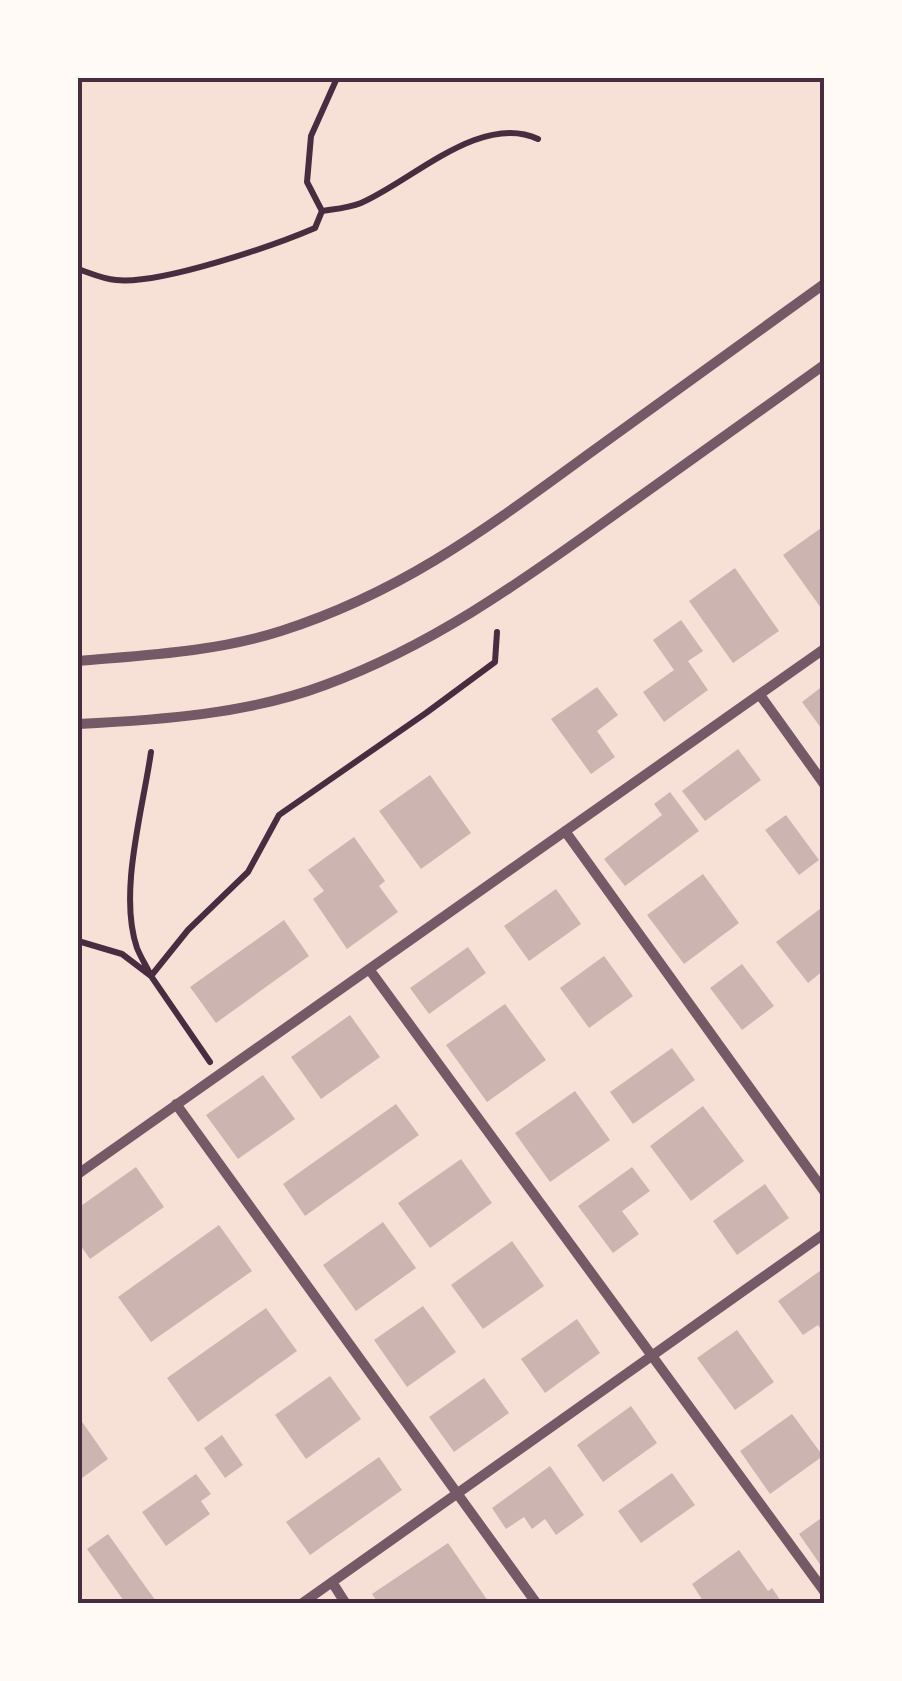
<svg xmlns="http://www.w3.org/2000/svg" width="902" height="1681" font-family="Commissioner,sans-serif">
<style>
.building{fill:#ccb4b1}
.lines{fill:none;stroke-linecap:round;stroke-linejoin:round}
.path{stroke:#4a2c40;stroke-width:6}
.minor{stroke:#755966;stroke-width:10}
.neatline{fill:none;stroke:#4a2c40;stroke-width:4}
</style>
<rect width="100%" height="100%" fill="#f7e1d7"/>
<path class="building" d="M 824,526 L 824,606 L 821,608 L 783,555 Z
M 735,568 L 779,631 L 733,663 L 689,601 Z
M 681,620 L 703,651 L 688,661 L 708,690 L 664,722 L 643,692 L 674,670 L 653,640 Z
M 824,685 L 824,732 L 802,702 Z
M 597,687 L 618,715 L 597,731 L 615,757 L 591,774 L 551,719 Z
M 738,749 L 761,780 L 705,821 L 682,791 Z
M 430,775 L 471,833 L 421,869 L 379,811 Z
M 670,792 L 699,831 L 625,886 L 604,859 L 662,815 L 654,804 Z
M 786,815 L 819,860 L 799,875 L 765,830 Z
M 354,837 L 385,881 L 379,886 L 398,912 L 347,949 L 313,899 L 324,891 L 308,870 Z
M 703,874 L 739,923 L 684,964 L 647,915 Z
M 556,889 L 581,924 L 529,961 L 504,926 Z
M 824,906 L 824,970 L 808,983 L 776,942 Z
M 284,920 L 309,956 L 216,1023 L 190,987 Z
M 468,947 L 486,973 L 429,1014 L 410,988 Z
M 604,956 L 633,996 L 589,1028 L 560,988 Z
M 742,964 L 774,1006 L 742,1030 L 710,988 Z
M 505,1004 L 546,1060 L 487,1102 L 446,1045 Z
M 350,1015 L 380,1057 L 321,1099 L 291,1057 Z
M 672,1048 L 695,1080 L 633,1124 L 610,1092 Z
M 263,1075 L 295,1119 L 238,1159 L 206,1115 Z
M 575,1091 L 610,1140 L 550,1182 L 515,1133 Z
M 396,1104 L 419,1135 L 305,1216 L 283,1184 Z
M 703,1106 L 744,1161 L 691,1201 L 650,1146 Z
M 461,1159 L 492,1203 L 430,1248 L 398,1203 Z
M 136,1167 L 164,1207 L 90,1259 L 78,1242 L 78,1208 Z
M 632,1167 L 650,1191 L 622,1211 L 639,1234 L 613,1253 L 578,1206 Z
M 765,1184 L 789,1218 L 737,1255 L 713,1221 Z
M 383,1222 L 416,1268 L 356,1311 L 323,1265 Z
M 219,1225 L 252,1271 L 151,1342 L 118,1297 Z
M 512,1241 L 544,1286 L 483,1329 L 451,1285 Z
M 824,1268 L 824,1334 L 818,1325 L 803,1335 L 778,1301 Z
M 423,1306 L 456,1352 L 407,1387 L 374,1340 Z
M 266,1308 L 297,1351 L 198,1422 L 167,1378 Z
M 577,1319 L 600,1353 L 545,1393 L 521,1359 Z
M 737,1330 L 774,1382 L 735,1410 L 697,1358 Z
M 330,1376 L 361,1419 L 306,1459 L 275,1415 Z
M 484,1378 L 509,1413 L 454,1452 L 429,1417 Z
M 631,1406 L 657,1443 L 603,1482 L 577,1445 Z
M 792,1414 L 823,1456 L 770,1494 L 740,1451 Z
M 78,1416 L 108,1459 L 78,1481 Z
M 222,1435 L 243,1465 L 225,1478 L 204,1448 Z
M 379,1457 L 402,1490 L 310,1555 L 286,1522 Z
M 550,1466 L 584,1515 L 556,1535 L 545,1519 L 532,1529 L 524,1517 L 506,1529 L 492,1508 Z
M 672,1473 L 695,1505 L 641,1543 L 618,1511 Z
M 196,1474 L 211,1494 L 201,1501 L 210,1514 L 166,1546 L 142,1512 Z
M 824,1516 L 824,1570 L 799,1534 Z
M 108,1534 L 158,1604 L 126,1604 L 87,1549 Z
M 448,1543 L 490,1604 L 379,1604 L 372,1594 Z
M 739,1550 L 768,1591 L 772,1588 L 783,1604 L 705,1604 L 692,1584 Z"/>
<g class="lines">
<path class="path" d="M 337,78 L 311,136 L 307,182 L 322,211 C 335,209 349,208 361,203 C 412,181 481,112 538,139
M 78,269 C 90,273 103,279 116,280 C 159,285 273,246 315,228 L 322,211
M 151,752 C 143,809 118,893 137,948 C 141,958 147,967 151,976 L 188,930 L 248,872 L 279,815 L 426,713 L 495,662 L 497,632
M 78,941 L 122,954 L 151,976 L 210,1062"/>
<path class="minor" d="M 78,661 C 146,655 215,652 281,631 C 403,592 487,528 590,453 C 668,397 746,340 824,284
M 760,695 L 824,784
M 78,724 C 160,720 248,714 325,685 C 429,647 518,584 607,520 C 680,468 752,416 824,365
M 565,831 L 824,1191
M 369,969 L 824,1591
M 176,1104 L 537,1604
M 78,1174 L 824,649
M 332,1582 L 346,1604
M 301,1604 L 824,1234"/>
</g>
<rect width="902" height="1681" fill="none" stroke="#fffaf5" stroke-width="160"/>
<rect x="80" y="80" width="742" height="1521" class="neatline"/>
</svg>
